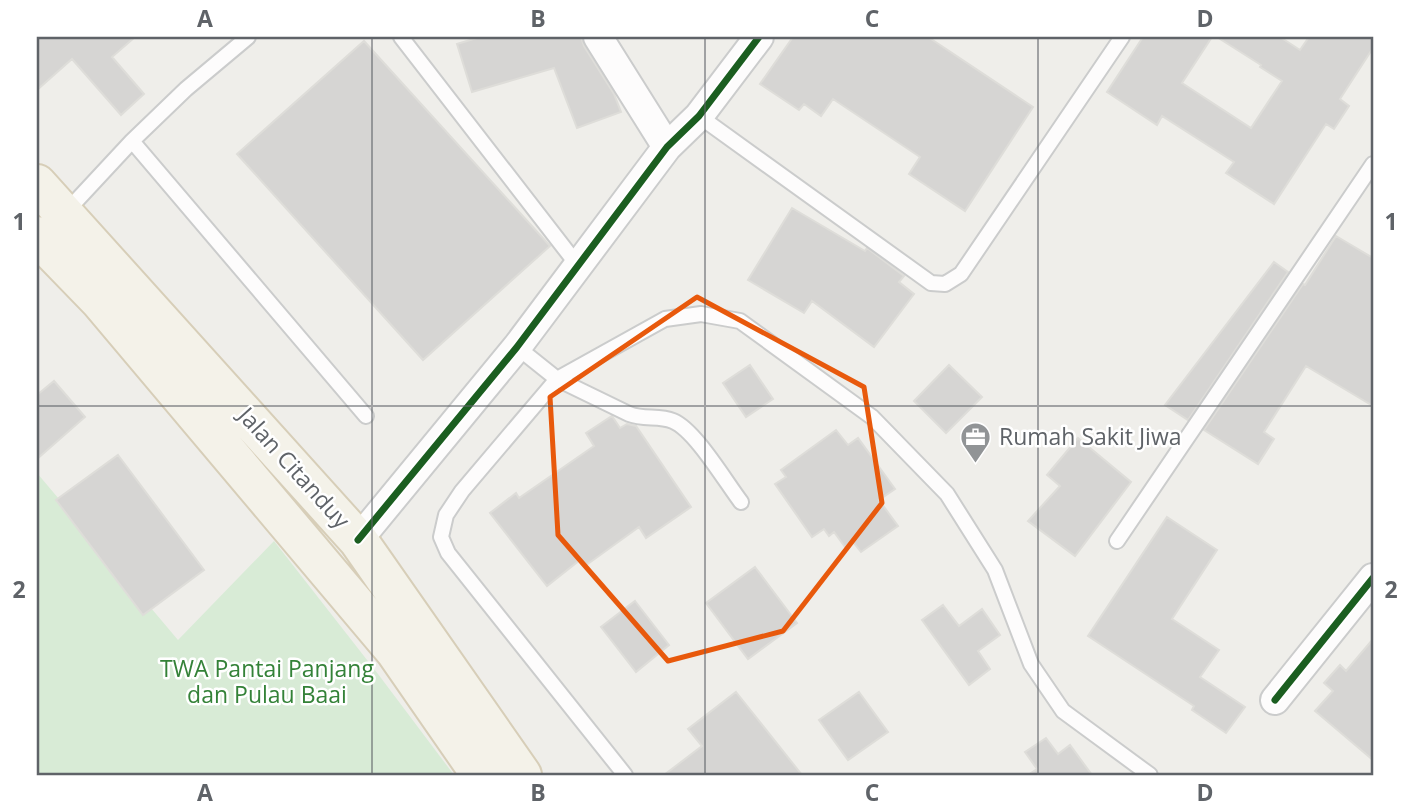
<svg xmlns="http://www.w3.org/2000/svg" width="1410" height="812" font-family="'Open Sans',sans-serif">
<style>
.green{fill:#d8ebd6}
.building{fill:#d6d5d3;stroke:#deddd9;stroke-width:2}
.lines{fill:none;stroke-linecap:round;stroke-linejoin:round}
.service-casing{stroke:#cbcccc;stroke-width:18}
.minor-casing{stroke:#cbcccc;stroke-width:32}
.primary-casing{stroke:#d7ceb8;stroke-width:42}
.service{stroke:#fdfcfc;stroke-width:14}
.minor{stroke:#fdfcfc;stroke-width:28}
.primary{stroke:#f4f2e9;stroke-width:38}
.cycleway-casing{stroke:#fff;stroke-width:11}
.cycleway{stroke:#1b5e20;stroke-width:7}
.marked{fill:none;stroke:#e8590c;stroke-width:5;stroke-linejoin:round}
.grid{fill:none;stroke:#5f6368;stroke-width:2;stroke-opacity:0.55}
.labels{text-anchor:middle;stroke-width:5;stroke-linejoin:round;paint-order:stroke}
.poi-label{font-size:23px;fill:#5f6368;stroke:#fff;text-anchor:start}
.street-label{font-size:23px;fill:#5f6368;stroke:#fff}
.park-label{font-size:23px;fill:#348238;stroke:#fff}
.neatline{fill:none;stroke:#5f6368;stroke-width:2.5}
.grid-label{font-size:23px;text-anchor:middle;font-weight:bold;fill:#5f6368}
</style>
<rect width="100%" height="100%" fill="#efeeea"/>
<path class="green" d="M 37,473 L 178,640 L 274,541 L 378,674 L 454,775 L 37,775 Z"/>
<path class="building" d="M 37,37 L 135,37 L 112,57 L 144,94 L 121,115 L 72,59 L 37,90 Z
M 480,37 L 581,37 L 584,46 L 614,94 L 621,112 L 577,128 L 554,68 L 472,92 L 457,44 Z
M 793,37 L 928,37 L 1033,107 L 965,211 L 909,174 L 920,157 L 833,99 L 821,116 L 804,104 L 799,110 L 760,84 Z
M 1143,37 L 1212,37 L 1182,83 L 1251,128 L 1282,81 L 1260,67 L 1261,65 L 1217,37 L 1280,37 L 1300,50 L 1309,37 L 1373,37 L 1373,48 L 1340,99 L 1349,106 L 1334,129 L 1326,124 L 1274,204 L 1226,173 L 1234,162 L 1162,116 L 1157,125 L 1107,92 Z
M 364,41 L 550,246 L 423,360 L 237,154 Z
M 792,208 L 865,251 L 867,248 L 904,276 L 899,282 L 914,294 L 874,347 L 812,301 L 804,313 L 748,280 Z
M 1336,236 L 1373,258 L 1373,406 L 1306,366 L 1264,432 L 1274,439 L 1258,464 L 1204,430 L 1303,284 L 1305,285 Z
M 1274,262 L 1288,272 L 1188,420 L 1165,405 Z
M 750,365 L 773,399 L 746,417 L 723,383 Z
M 949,365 L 982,397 L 946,433 L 914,401 Z
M 54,381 L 85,417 L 37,459 L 37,395 Z
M 612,416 L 620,428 L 627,424 L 636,426 L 691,507 L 646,538 L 639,527 L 585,566 L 580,560 L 547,586 L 490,513 L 516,493 L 519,498 L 594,446 L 586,433 Z
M 836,430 L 848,445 L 858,438 L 895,489 L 879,500 L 898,526 L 861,552 L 853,542 L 845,547 L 834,532 L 829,536 L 824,529 L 812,537 L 775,484 L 786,477 L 781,470 Z
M 1078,438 L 1131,482 L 1075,556 L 1028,521 L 1060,486 L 1047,475 Z
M 118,455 L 204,570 L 143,615 L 56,500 Z
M 1167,517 L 1217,550 L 1172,619 L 1219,650 L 1200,677 L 1245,707 L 1226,733 L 1192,710 L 1194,706 L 1088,636 Z
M 755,567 L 797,623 L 748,659 L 706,603 Z
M 635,601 L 669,645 L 636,672 L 601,627 Z
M 943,605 L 959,626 L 982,609 L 1000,635 L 978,651 L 990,669 L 969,685 L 922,620 Z
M 1373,639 L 1373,760 L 1315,711 L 1333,691 L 1324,683 L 1340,665 L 1346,671 Z
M 736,692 L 802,775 L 664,775 L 702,746 L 688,729 Z
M 859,692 L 888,732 L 848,760 L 819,720 Z
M 1046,738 L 1058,754 L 1070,745 L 1092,775 L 1028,775 L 1037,769 L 1025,752 Z"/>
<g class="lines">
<defs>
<path id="service" d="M 401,37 L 579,267
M 699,116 L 931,283 L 945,284 L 961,274 L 1122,37
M 132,141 L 366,416
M 65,213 L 132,141 L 186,89 L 248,37
M 517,347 L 557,379 L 629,414 C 644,420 659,415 673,421 C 695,430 725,481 741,502
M 1117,541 L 1373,164
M 625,775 L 448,553 L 441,537 L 446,515 L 462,491 L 557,379 L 665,319 L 701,314 L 740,321 L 872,417 L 947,494 L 995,570 L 1031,664 L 1063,711 L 1150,775"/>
<path id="minor" d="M 598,37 L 667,147
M 358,540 L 517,347 L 667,147 L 699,116 L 759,37
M 1275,700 L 1373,578"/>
<path id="primary" d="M 37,184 L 358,540 L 522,775
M 37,236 L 100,301 L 395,651 L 481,775"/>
</defs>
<use href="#service" class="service-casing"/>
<use href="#minor" class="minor-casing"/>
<use href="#primary" class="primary-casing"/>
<use href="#service" class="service"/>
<use href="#minor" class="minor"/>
<use href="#primary" class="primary"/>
<defs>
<path id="cycleway" d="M 358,540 L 517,347 L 667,147 L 699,116 L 759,37
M 1275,700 L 1373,578"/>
</defs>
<use href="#cycleway" class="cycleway-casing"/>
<use href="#cycleway" class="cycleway"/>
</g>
<path class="marked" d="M 697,297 L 864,387 L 882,503 L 783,631 L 668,661 L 558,535 L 550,397 Z"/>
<path class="grid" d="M 372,37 L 372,775M 705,37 L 705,775M 1038,37 L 1038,775M 37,406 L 1373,406"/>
<defs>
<symbol id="office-pin" viewBox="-11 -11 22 30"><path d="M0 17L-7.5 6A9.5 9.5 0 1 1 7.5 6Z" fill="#919496" stroke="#fff"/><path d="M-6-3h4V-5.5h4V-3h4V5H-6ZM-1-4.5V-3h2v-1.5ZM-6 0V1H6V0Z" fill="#fff"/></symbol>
</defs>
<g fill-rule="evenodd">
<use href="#office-pin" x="958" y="420" width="35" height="47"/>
</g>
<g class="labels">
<g class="poi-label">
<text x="999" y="445">Rumah Sakit Jiwa</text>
</g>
<g class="street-label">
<text transform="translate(294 468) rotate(48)" y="8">Jalan Citanduy</text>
</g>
<g class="park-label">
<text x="267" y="677">TWA Pantai Panjang<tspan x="267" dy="26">dan Pulau Baai</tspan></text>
</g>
</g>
<rect width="1410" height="812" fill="none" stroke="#ffffff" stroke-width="77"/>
<rect x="38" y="38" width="1334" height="736" class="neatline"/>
<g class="grid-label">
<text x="205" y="27">A</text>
<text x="538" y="27">B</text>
<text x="872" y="27">C</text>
<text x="1205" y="27">D</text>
<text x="19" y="230">1</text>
<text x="1391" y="230">1</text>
<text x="19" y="598">2</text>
<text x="1391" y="598">2</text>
<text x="205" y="801">A</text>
<text x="538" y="801">B</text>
<text x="872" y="801">C</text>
<text x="1205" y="801">D</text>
</g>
</svg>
